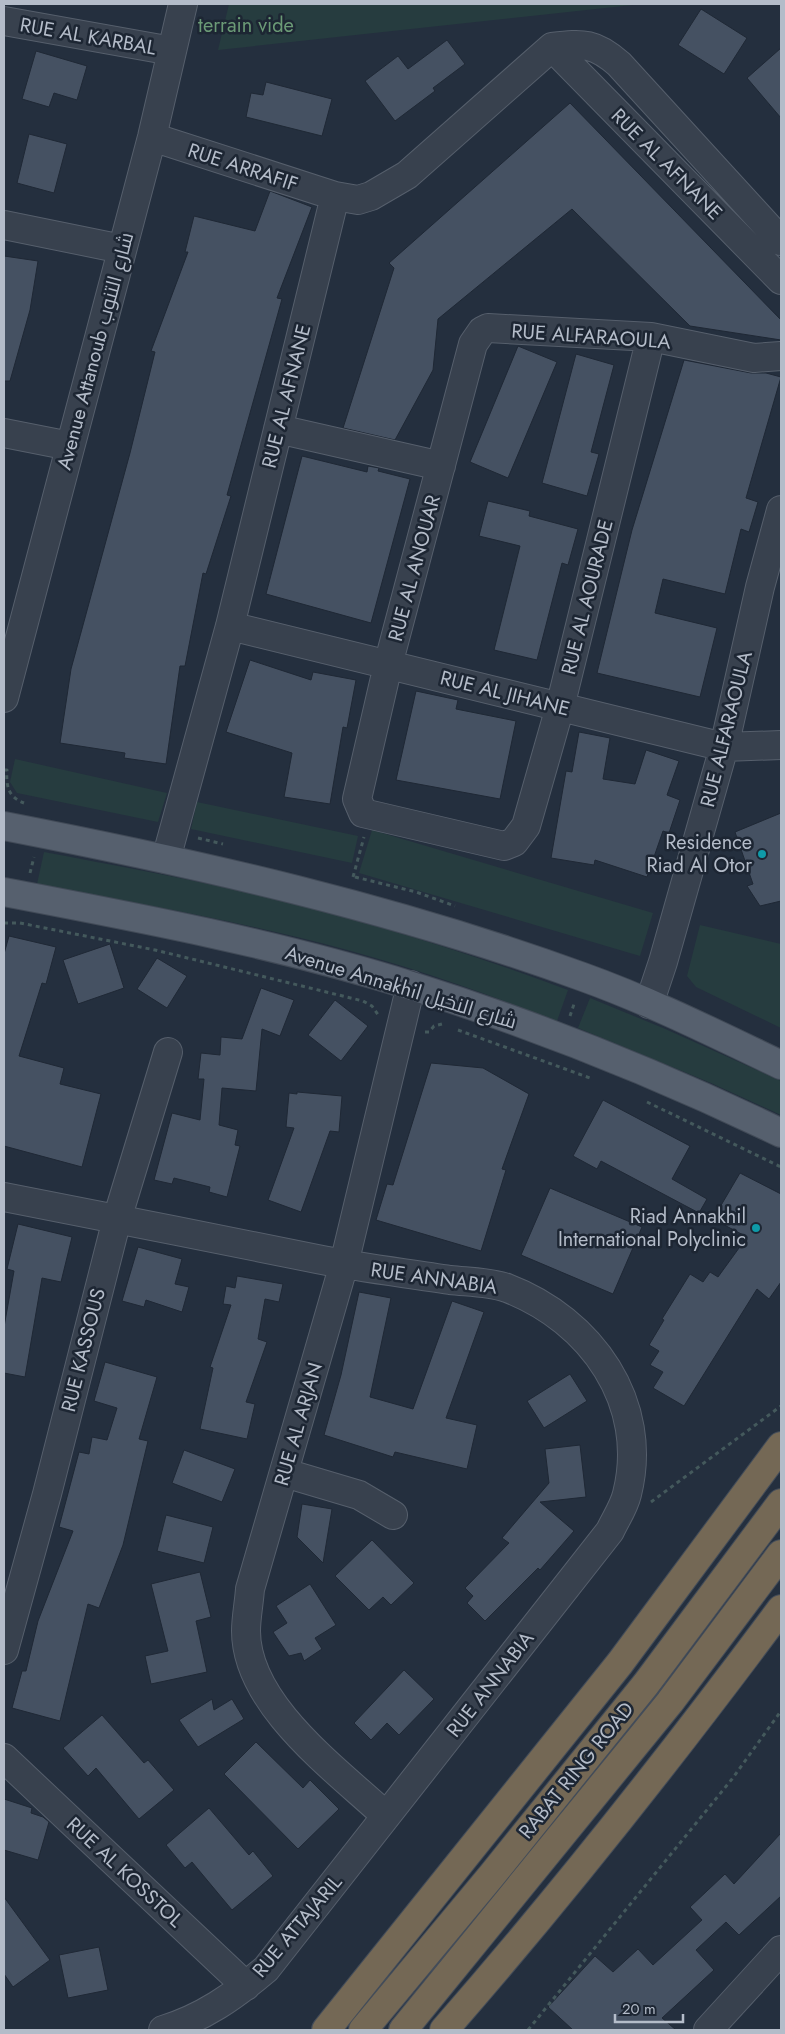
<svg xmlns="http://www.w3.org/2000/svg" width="785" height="2034" font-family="Jost,Cairo,sans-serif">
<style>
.green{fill:#263c3f}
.building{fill:#455162;stroke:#1f2835}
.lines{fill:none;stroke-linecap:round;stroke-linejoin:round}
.minor-casing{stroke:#565f6c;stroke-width:30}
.major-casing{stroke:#414a57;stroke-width:30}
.highway-casing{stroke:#434c59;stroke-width:30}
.path{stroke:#44595c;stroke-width:3;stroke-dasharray:4 4;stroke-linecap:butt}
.minor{stroke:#38414e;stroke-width:28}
.major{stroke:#56606e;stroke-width:28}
.highway{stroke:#746855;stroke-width:28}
.culture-dot{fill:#0f9aa8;stroke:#1d2633;stroke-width:2}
.labels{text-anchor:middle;stroke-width:5;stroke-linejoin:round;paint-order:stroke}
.park-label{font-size:20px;fill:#6b9a76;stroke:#1d2633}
.street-label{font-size:20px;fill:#b4bcc9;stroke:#1d2633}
.poi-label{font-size:20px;fill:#b4bcc9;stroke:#1d2633;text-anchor:end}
</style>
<rect width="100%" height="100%" fill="#242f3e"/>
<path class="green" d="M 229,4 L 642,4 L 218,50 Z
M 15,759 L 167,793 L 158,822 L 17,793 L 10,782 Z
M 197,802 L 358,836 L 352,863 L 191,829 Z
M 372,830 L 653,913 L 640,956 L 359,873 Z
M 44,852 C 112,865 181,877 249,893 C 357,918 464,951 568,990 L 557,1021 C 472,988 386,958 297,937 C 211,916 124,901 37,884 Z
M 700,925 L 781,944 L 781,1028 L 696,987 L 687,976 Z
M 590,998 L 663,1028 L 781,1081 L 781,1115 L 711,1083 L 578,1028 Z"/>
<path class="building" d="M 701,9 L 747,38 L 724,74 L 678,45 Z
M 447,40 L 465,64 L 433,88 L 435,91 L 395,121 L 365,81 L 398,56 L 408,69 Z
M 781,48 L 781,118 L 747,78 Z
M 36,51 L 87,66 L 77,100 L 54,93 L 49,107 L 22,99 Z
M 266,82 L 332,99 L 322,136 L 246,117 L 251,93 L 263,95 Z
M 570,103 L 781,320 L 781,340 L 690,326 L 572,209 L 438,319 L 433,370 L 395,440 L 343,428 L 394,268 L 389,263 Z
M 29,134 L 67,144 L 54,193 L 17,183 Z
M 270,191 L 312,207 L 277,298 L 282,299 L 227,495 L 231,496 L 206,574 L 203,573 L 185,666 L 180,666 L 166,764 L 124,758 L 125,753 L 60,743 L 71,669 L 130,453 L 155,352 L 151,351 L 188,252 L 185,252 L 194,216 L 255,231 Z
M 4,256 L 38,261 L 30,310 L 10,381 L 4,381 Z
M 518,346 L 557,362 L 508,478 L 470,462 Z
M 576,354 L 614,365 L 591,452 L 599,454 L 587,496 L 542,483 Z
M 684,360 L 751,373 L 766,373 L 781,377 L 746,498 L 758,502 L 749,532 L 741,529 L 725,594 L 663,579 L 655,613 L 717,628 L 700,697 L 597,673 L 632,530 Z
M 302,456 L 367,472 L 368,466 L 379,468 L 378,471 L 410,479 L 371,623 L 266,594 Z
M 488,501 L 530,511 L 529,516 L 578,529 L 568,565 L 562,563 L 537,660 L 494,650 L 520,546 L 479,536 Z
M 250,660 L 311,680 L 313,672 L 356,680 L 347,728 L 343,727 L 330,804 L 284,797 L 292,753 L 226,732 Z
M 416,691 L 458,700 L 456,709 L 516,721 L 500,799 L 396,780 Z
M 579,732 L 610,738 L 603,779 L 635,784 L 646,750 L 679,761 L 667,795 L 680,800 L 669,833 L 663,831 L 647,877 L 595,860 L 594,865 L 551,858 L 566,771 L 572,772 Z
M 781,813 L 781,901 L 760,906 L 747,886 L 753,884 L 735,832 Z
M 9,936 L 56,947 L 46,984 L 42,983 L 19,1056 L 64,1068 L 60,1084 L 101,1094 L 82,1167 L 4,1146 L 4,954 Z
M 110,944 L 124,988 L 78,1004 L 63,960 Z
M 157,958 L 187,976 L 167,1008 L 137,989 Z
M 261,988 L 294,1000 L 280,1036 L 262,1029 L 256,1091 L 222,1088 L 219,1125 L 238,1130 L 235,1145 L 240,1146 L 227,1197 L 209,1192 L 210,1187 L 174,1178 L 172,1184 L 154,1180 L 172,1113 L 200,1120 L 204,1079 L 198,1079 L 201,1053 L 220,1055 L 221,1037 L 242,1039 Z
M 335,1000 L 368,1026 L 341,1061 L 308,1035 Z
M 431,1063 L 483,1068 L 529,1094 L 502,1169 L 506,1170 L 481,1251 L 376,1220 L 387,1184 L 393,1185 Z
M 297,1092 L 342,1096 L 339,1132 L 330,1131 L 301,1212 L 268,1200 L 294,1128 L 286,1127 L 289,1093 L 297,1094 Z
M 603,1100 L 690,1146 L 672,1179 L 707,1199 L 699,1213 L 601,1161 L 597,1169 L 573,1156 Z
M 740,1173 L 781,1194 L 781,1282 L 769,1299 L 757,1289 L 684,1406 L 653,1388 L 663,1372 L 650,1365 L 659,1351 L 649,1345 L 664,1320 L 662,1319 L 690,1274 L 703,1282 L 710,1272 L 718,1277 L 747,1237 L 713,1219 Z
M 550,1188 L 642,1227 L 613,1294 L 521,1255 Z
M 18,1224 L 72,1237 L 61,1282 L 42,1278 L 25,1377 L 4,1373 L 4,1327 L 14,1271 L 7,1269 Z
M 138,1247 L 182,1259 L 175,1284 L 189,1287 L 182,1312 L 146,1300 L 144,1307 L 122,1301 Z
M 237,1276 L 283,1284 L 279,1302 L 265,1299 L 258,1339 L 267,1342 L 246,1402 L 255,1404 L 247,1439 L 200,1429 L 213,1368 L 210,1367 L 231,1305 L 223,1304 L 226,1286 L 235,1288 Z
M 359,1292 L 391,1298 L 370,1397 L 413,1409 L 452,1301 L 484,1312 L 446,1418 L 477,1425 L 467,1469 L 395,1452 L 393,1457 L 324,1435 L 341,1375 Z
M 105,1362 L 157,1377 L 139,1439 L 148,1441 L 123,1545 L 99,1608 L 88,1604 L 60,1721 L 12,1708 L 22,1671 L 26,1671 L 38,1621 L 73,1531 L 59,1527 L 79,1452 L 89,1454 L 92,1437 L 107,1440 L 117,1408 L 94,1401 Z
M 570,1374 L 587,1401 L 544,1428 L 527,1401 Z
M 580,1445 L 586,1497 L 540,1502 L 574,1531 L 540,1570 L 538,1568 L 485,1621 L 467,1603 L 473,1596 L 465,1588 L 509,1543 L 502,1538 L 549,1483 L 545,1449 Z
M 184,1450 L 235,1469 L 222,1502 L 172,1483 Z
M 302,1504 L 332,1509 L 323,1563 L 297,1537 Z
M 166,1515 L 213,1527 L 204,1563 L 157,1551 Z
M 372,1540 L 414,1583 L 391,1605 L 383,1597 L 369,1610 L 335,1576 Z
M 200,1572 L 211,1617 L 196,1621 L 207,1672 L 151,1684 L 145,1656 L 168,1651 L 151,1584 Z
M 310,1584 L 336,1625 L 315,1638 L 322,1649 L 304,1661 L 301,1653 L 289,1656 L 273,1632 L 287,1623 L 276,1606 Z
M 404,1670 L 434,1699 L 399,1735 L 387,1723 L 371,1740 L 354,1723 Z
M 212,1699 L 214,1710 L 232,1699 L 244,1719 L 198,1747 L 179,1720 Z
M 102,1715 L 144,1763 L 148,1760 L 174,1790 L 139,1819 L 96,1768 L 88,1776 L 63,1748 Z
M 256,1742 L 303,1788 L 310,1780 L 339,1809 L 298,1849 L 224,1774 Z
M 4,1799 L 32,1808 L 31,1813 L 43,1817 L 49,1822 L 38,1860 L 4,1850 Z
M 209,1808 L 249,1855 L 253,1851 L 273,1876 L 232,1910 L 192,1862 L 185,1868 L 166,1845 Z
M 781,1833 L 781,1896 L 739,1935 L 726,1922 L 696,1950 L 714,1970 L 662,2018 L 676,2030 L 573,2030 L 548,2007 L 595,1956 L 613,1972 L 638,1949 L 653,1965 L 702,1920 L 690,1907 L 725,1874 L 734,1884 Z
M 4,1897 L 50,1960 L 13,1987 L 4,1974 Z
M 99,1947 L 108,1990 L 68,1998 L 59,1955 Z"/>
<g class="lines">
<defs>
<path id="minor" d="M 4,21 L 172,51
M 552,47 L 781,280
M 152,137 L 335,196 L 358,200 L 371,196 L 407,175 L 552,47 C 584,43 595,43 619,64 L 781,241
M 4,225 L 122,249
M 651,337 L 560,707 L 526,826 L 514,842 L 504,846 L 363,813 L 357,799 L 388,665 L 473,344 L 482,331 L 488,328 L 651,337 L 754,358 L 781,356
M 278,429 L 441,466
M 4,433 L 70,446
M 230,626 L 724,747 L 781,745
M 4,698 L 152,137 L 183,4
M 166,859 L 230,626 L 335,196
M 649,1004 L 663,962 L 724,747 L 760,587 L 781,510
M 4,1197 C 108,1217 213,1238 317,1259 C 361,1268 406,1273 450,1280 C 468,1282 490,1282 507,1288 C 591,1320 650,1403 627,1494 C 624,1507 615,1520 610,1531 L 266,1969 C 234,1996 203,2018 163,2030
M 285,1473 L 359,1495 L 393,1515
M 4,1650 L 47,1494 L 117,1219 L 168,1052
M 4,1758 L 246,1986
M 386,1816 C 337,1770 246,1705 246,1631 C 246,1618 249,1603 250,1589 L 344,1264 L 411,985
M 708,2030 L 781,1950"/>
<path id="major" d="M 4,826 C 200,864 394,908 583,977 C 650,1001 716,1034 781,1065
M 4,892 C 141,918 278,944 412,986 C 539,1026 661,1075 781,1133"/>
<path id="highway" d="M 326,2030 L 620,1663 L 781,1446
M 363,2030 L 492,1875 L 646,1684 L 781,1503
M 403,2030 L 670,1702 L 781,1554
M 444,2030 C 562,1895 674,1753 781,1609"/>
</defs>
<use href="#minor" class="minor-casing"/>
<use href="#major" class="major-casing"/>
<use href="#highway" class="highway-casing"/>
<path class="path" d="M 4,770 L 7,770 C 6,786 8,797 24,803
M 198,838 L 223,844
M 30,873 L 34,857
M 353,877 L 364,837
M 355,877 L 416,892 L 455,906
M 4,923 L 20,923 L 155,950 L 363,1001 L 372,1006 L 379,1016
M 570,1016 L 575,1001
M 458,1030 L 590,1078
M 425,1032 L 429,1032 L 434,1026 L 442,1024
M 647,1102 L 781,1167
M 651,1502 L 781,1406
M 528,2030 L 732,1779 L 781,1711"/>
<use href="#minor" class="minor"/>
<use href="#major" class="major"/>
<use href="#highway" class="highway"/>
</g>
<g class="culture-dot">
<circle cx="762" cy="854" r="5"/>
<circle cx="756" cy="1228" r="5"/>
</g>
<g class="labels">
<g class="park-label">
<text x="246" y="32">terrain vide</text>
</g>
<g class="street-label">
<text transform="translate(88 36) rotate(10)" y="7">RUE AL KARBAL</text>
<text transform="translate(667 164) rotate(45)" y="7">RUE AL AFNANE</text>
<text transform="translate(243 167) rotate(18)" y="7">RUE ARRAFIF</text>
<text transform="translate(591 336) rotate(4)" y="7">RUE ALFARAOULA</text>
<text transform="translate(95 351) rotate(-75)" y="7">Avenue Attanoub شارع التنوب</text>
<text transform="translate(286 396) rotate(-76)" y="7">RUE AL AFNANE</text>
<text transform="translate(414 568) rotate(-75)" y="7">RUE AL ANOUAR</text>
<text transform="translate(587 597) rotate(-76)" y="7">RUE AL AOURADE</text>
<text transform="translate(505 693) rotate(14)" y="7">RUE AL JIHANE</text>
<text transform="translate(726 729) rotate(-76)" y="7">RUE ALFARAOULA</text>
<text transform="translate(401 987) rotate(17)" y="7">Avenue Annakhil شارع النخيل</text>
<text transform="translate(434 1278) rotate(8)" y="7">RUE ANNABIA</text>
<text transform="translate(83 1350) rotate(-76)" y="7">RUE KASSOUS</text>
<text transform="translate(298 1424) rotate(-74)" y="7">RUE AL ARJAN</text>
<text transform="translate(490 1684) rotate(-52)" y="7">RUE ANNABIA</text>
<text transform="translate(576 1770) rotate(-51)" y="7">RABAT RING ROAD</text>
<text transform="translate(125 1872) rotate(43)" y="7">RUE AL KOSSTOL</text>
<text transform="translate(297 1926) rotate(-50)" y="7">RUE ATTAJARIL</text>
</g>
<g class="poi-label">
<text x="752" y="849">Residence<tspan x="752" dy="23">Riad Al Otor</tspan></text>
<text x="746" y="1223">Riad Annakhil<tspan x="746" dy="23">International Polyclinic</tspan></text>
</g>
</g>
<rect width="785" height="2034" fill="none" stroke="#b4bcc9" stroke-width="10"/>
<path d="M615 2014v8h68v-8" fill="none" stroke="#b4bcc9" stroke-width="2.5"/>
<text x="622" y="2014" font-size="15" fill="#b4bcc9" stroke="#1d2633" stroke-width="4" paint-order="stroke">20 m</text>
</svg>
